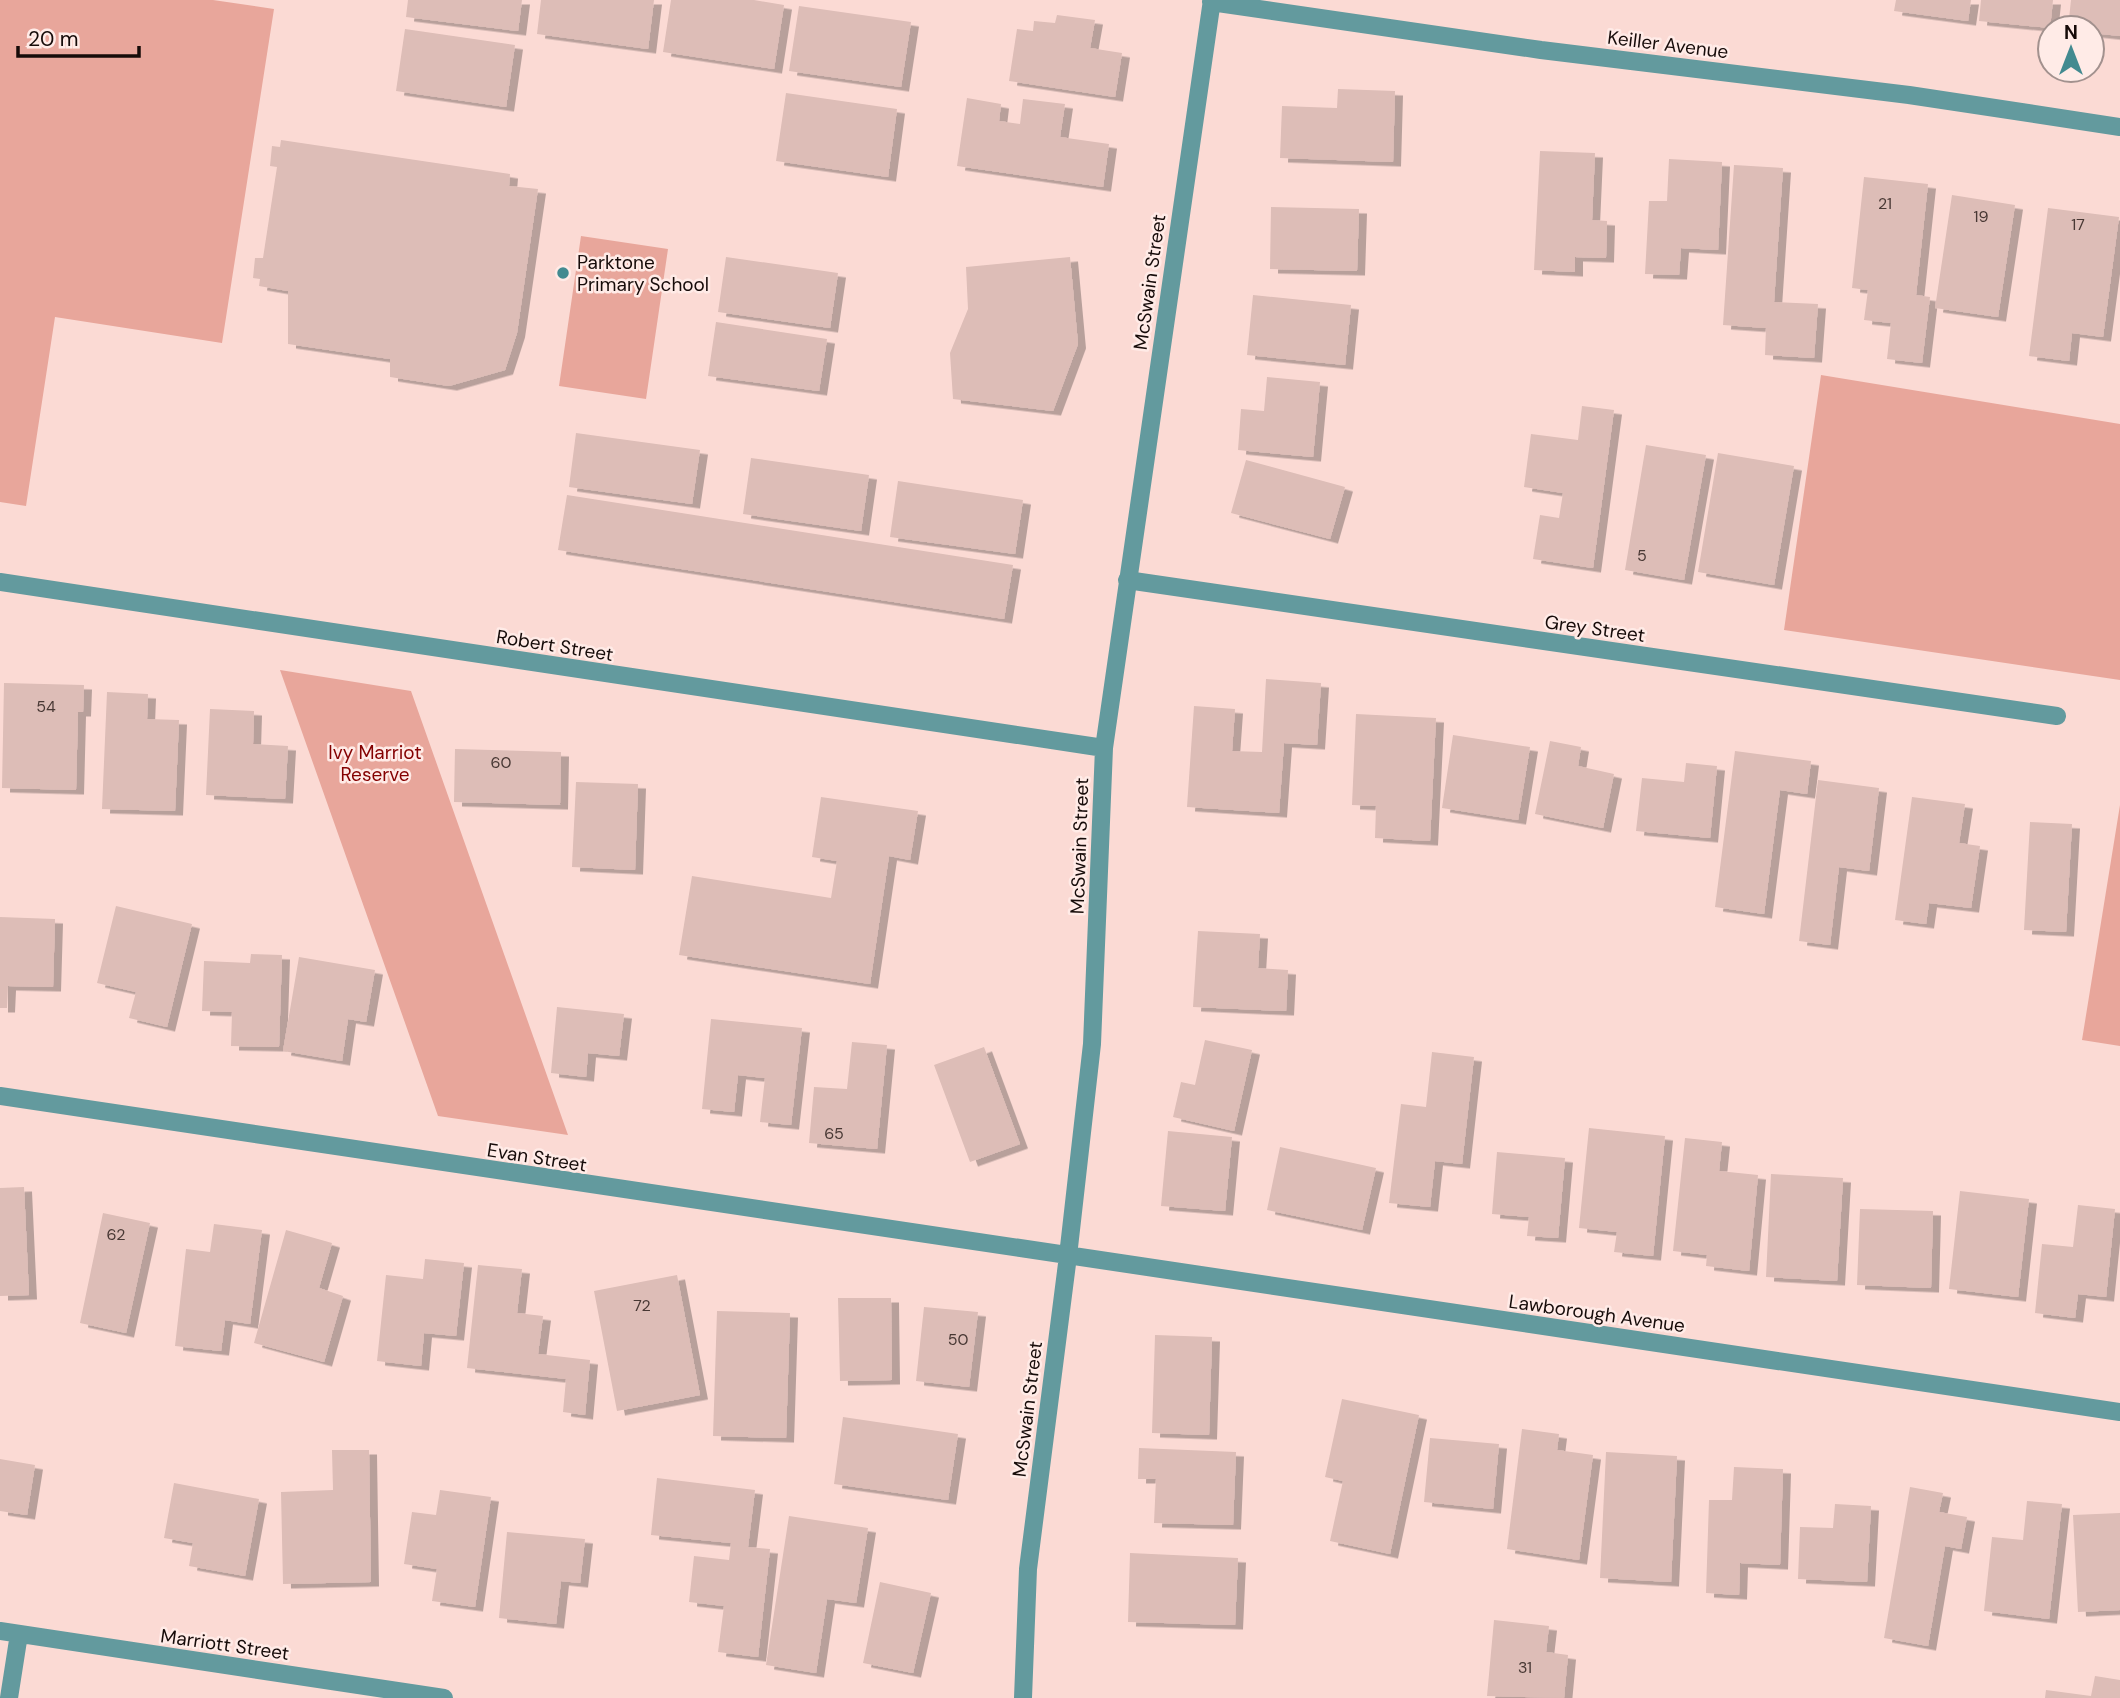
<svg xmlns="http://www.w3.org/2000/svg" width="2120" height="1698" font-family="'DM Sans',sans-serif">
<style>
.green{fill:#e8a69b}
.building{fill:#ddbdb7;filter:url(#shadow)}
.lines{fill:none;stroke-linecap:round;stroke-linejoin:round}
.minor{stroke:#639a9e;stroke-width:18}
.poi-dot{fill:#428a90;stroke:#ffebe7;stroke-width:2.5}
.labels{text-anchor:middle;stroke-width:5;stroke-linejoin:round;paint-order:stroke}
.number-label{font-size:16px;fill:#483834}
.street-label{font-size:19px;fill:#160b09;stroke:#ffebe7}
.poi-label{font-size:19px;fill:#160b09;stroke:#ffebe7;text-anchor:start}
.park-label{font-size:19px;fill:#840100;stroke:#ffebe7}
</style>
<defs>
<filter id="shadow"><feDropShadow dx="8" dy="4.5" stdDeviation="0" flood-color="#0004"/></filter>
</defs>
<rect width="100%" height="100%" fill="#fbdad4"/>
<path class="green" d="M 0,0 L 213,0 L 274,9 L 222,343 L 55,317 L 26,506 L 0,502 Z
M 581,236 L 668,249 L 646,399 L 559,386 Z
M 1821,375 L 2120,424 L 2120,680 L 1784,630 Z
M 280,670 L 411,691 L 568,1135 L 438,1116 Z
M 2120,805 L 2120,1046 L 2082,1040 Z"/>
<path class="building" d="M 408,0 L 522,0 L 518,31 L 406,17 Z
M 541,0 L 654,0 L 648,49 L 537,34 Z
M 671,0 L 754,0 L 784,5 L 774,69 L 663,52 Z
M 1896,0 L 1971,0 L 1968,21 L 1894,11 Z
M 1981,0 L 2053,0 L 2050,28 L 1979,21 Z
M 2071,0 L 2120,0 L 2120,36 L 2092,33 L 2092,28 L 2068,28 Z
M 799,6 L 911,22 L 901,87 L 789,71 Z
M 1057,15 L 1095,20 L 1090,48 L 1122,53 L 1115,97 L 1009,81 L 1017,29 L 1033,31 L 1034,21 L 1055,23 Z
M 405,29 L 515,45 L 506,107 L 396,91 Z
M 1338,89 L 1395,91 L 1393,162 L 1280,158 L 1282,106 L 1337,108 Z
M 786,93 L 897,109 L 888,177 L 776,161 Z
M 967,98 L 1001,104 L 999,121 L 1020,124 L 1023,99 L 1065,104 L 1060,137 L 1109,144 L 1103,187 L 957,166 Z
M 281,140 L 510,174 L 509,186 L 538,189 L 517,333 L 505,370 L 449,386 L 390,377 L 390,359 L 288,344 L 288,291 L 259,286 L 260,279 L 253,278 L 255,258 L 263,258 L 277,167 L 270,166 L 272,146 L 280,147 Z
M 1540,151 L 1595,153 L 1592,220 L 1607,221 L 1606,258 L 1575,257 L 1575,272 L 1534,270 Z
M 1669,159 L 1722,162 L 1718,250 L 1681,248 L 1679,275 L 1645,274 L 1649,201 L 1667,201 Z
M 1734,165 L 1783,168 L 1774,302 L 1818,304 L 1814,358 L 1765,355 L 1766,328 L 1723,325 Z
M 1864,177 L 1928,184 L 1916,295 L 1930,297 L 1922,363 L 1887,359 L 1891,323 L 1864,320 L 1868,290 L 1852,288 Z
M 1952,195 L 2015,205 L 1998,317 L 1935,308 Z
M 1271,207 L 1359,209 L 1357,271 L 1270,269 Z
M 2048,208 L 2119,217 L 2103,337 L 2072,333 L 2069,361 L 2029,356 Z
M 726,257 L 838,273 L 830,328 L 718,312 Z
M 1070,257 L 1078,344 L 1053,411 L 953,399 L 950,353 L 968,309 L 966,267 Z
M 1253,295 L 1351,305 L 1345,365 L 1247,355 Z
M 716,322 L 827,339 L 819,391 L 708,376 Z
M 1267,377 L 1320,382 L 1313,457 L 1238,450 L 1241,409 L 1264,411 Z
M 1582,406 L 1614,410 L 1593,568 L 1533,559 L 1540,515 L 1559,518 L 1563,493 L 1524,487 L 1531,434 L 1578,440 Z
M 576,433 L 700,450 L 692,504 L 569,487 Z
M 1646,445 L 1706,455 L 1684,580 L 1625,570 Z
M 1718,453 L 1794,466 L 1774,585 L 1698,572 Z
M 751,458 L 869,475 L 861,531 L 743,514 Z
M 1246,460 L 1345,487 L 1330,539 L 1231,513 Z
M 898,481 L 1023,500 L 1015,554 L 890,537 Z
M 567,495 L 1013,565 L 1004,619 L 558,550 Z
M 1266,679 L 1321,683 L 1317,745 L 1284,743 L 1279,813 L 1187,807 L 1194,706 L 1235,709 L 1232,751 L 1262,752 Z
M 4,683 L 84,685 L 83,712 L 78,712 L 76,790 L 2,788 Z
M 107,692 L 148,694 L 147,719 L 179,720 L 175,811 L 102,809 Z
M 210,709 L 254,711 L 253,744 L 288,746 L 285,799 L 206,795 Z
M 1356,714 L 1436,718 L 1430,841 L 1375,838 L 1376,806 L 1352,805 Z
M 1453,735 L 1530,747 L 1518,820 L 1442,808 Z
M 1550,741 L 1581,747 L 1578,766 L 1614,774 L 1603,828 L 1535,814 Z
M 455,749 L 561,752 L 560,805 L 454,802 Z
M 1735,751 L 1811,761 L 1807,794 L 1780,790 L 1764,914 L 1715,907 Z
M 1686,763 L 1717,766 L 1710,838 L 1636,831 L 1642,778 L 1684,782 Z
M 1818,780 L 1879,788 L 1869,871 L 1839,867 L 1830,945 L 1799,941 Z
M 576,782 L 638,784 L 635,870 L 572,867 Z
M 821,797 L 918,811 L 910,860 L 889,856 L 870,984 L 679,955 L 692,876 L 831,898 L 837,861 L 812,857 Z
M 1912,797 L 1965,804 L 1959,843 L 1980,846 L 1971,908 L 1929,903 L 1926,924 L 1895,920 Z
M 2030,822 L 2072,824 L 2066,932 L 2024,930 Z
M 116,906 L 192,924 L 167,1027 L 129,1018 L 136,992 L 97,983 Z
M 0,917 L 55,919 L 53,987 L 8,986 L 7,1008 L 0,1008 Z
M 1198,931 L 1260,934 L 1258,968 L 1288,970 L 1286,1011 L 1193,1007 Z
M 251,954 L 282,955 L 279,1047 L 231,1046 L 232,1012 L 202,1011 L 204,961 L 250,963 Z
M 299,957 L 375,970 L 366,1022 L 348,1019 L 342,1061 L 283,1051 Z
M 557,1007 L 624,1014 L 619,1056 L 588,1053 L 586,1077 L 551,1073 Z
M 711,1019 L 802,1028 L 791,1125 L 760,1122 L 765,1078 L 738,1075 L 734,1112 L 702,1109 Z
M 1205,1040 L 1252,1050 L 1234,1131 L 1173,1117 L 1181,1082 L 1195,1085 Z
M 852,1042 L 887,1045 L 877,1149 L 809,1143 L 814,1087 L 847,1089 Z
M 984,1047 L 1020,1144 L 970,1162 L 934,1065 Z
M 1432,1052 L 1474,1057 L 1462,1164 L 1435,1161 L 1430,1207 L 1389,1203 L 1401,1104 L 1426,1107 Z
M 1589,1128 L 1665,1136 L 1653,1256 L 1614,1252 L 1617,1232 L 1579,1228 Z
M 1168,1131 L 1232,1137 L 1225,1211 L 1161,1206 Z
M 1685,1138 L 1722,1142 L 1719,1171 L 1758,1175 L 1749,1271 L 1706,1266 L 1707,1255 L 1673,1251 Z
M 1280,1147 L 1376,1168 L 1362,1230 L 1267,1210 Z
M 1497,1152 L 1565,1158 L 1558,1238 L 1527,1236 L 1529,1217 L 1492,1214 Z
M 1771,1174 L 1843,1178 L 1837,1281 L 1766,1277 Z
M 24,1187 L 29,1295 L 0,1296 L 0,1188 Z
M 1960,1191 L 2029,1199 L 2018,1297 L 1949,1289 Z
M 2078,1205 L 2115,1209 L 2106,1297 L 2078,1294 L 2075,1318 L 2035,1313 L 2042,1244 L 2073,1247 Z
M 1860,1209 L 1933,1211 L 1931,1288 L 1857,1285 Z
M 103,1213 L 150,1223 L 126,1333 L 80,1323 Z
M 214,1224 L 262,1230 L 250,1324 L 225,1320 L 221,1351 L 175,1346 L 186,1249 L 210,1252 Z
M 286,1230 L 332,1243 L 319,1288 L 343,1296 L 324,1362 L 254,1343 Z
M 425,1259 L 464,1263 L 456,1336 L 424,1333 L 421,1366 L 377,1361 L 386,1275 L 423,1279 Z
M 478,1265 L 522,1269 L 517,1313 L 543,1316 L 538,1354 L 590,1360 L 585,1415 L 563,1412 L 566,1379 L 467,1368 Z
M 677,1275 L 700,1395 L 617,1411 L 594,1291 Z
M 838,1298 L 891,1298 L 892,1380 L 840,1381 Z
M 924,1307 L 978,1312 L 969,1387 L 916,1381 Z
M 717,1311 L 790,1313 L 786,1438 L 713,1436 Z
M 1155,1335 L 1212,1337 L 1209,1435 L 1152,1433 Z
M 1342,1399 L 1419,1415 L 1390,1554 L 1330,1541 L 1343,1481 L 1325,1477 Z
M 843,1417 L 958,1434 L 948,1500 L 834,1484 Z
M 1522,1429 L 1559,1434 L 1557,1450 L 1593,1455 L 1579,1560 L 1507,1549 Z
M 1430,1438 L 1499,1444 L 1493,1509 L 1424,1502 Z
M 1139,1448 L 1236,1452 L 1233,1525 L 1154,1523 L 1156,1479 L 1138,1479 Z
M 332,1450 L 369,1450 L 371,1582 L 283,1584 L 281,1492 L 333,1490 Z
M 1606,1452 L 1677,1456 L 1671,1582 L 1600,1578 Z
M 0,1459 L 35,1465 L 27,1515 L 0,1511 Z
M 1734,1467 L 1783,1469 L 1780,1565 L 1740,1563 L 1739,1595 L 1706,1593 L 1709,1500 L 1732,1500 Z
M 657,1478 L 755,1490 L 748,1547 L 770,1549 L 758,1657 L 718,1652 L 724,1606 L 689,1602 L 694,1556 L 729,1560 L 731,1543 L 651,1535 Z
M 174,1483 L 259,1499 L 245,1576 L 189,1566 L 193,1543 L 164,1538 Z
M 1910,1487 L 1943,1493 L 1939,1512 L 1967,1517 L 1961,1549 L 1945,1546 L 1928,1646 L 1884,1638 Z
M 440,1490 L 491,1497 L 475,1607 L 432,1601 L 437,1569 L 404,1564 L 412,1512 L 436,1515 Z
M 2027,1501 L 2062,1504 L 2049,1619 L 1984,1611 L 1992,1537 L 2023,1540 Z
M 1835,1504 L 1871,1506 L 1867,1582 L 1798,1579 L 1800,1527 L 1833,1528 Z
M 2120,1513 L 2120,1610 L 2078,1612 L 2073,1515 Z
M 789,1516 L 868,1528 L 856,1603 L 827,1599 L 816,1673 L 766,1665 Z
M 507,1532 L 585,1539 L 580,1583 L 561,1581 L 556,1624 L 499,1618 Z
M 1130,1553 L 1238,1558 L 1235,1625 L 1128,1622 Z
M 880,1582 L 931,1593 L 913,1673 L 863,1663 Z
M 1494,1620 L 1549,1626 L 1546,1652 L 1568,1655 L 1564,1698 L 1487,1696 Z
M 2095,1676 L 2120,1680 L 2120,1698 L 2045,1698 L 2046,1690 L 2091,1696 Z"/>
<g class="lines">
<path class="minor" d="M 1211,2 L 1541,50 L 1909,95 L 2120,127
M 1127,580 L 2057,716
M 0,582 L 1104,748
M 0,1096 C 706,1204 1413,1307 2120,1412
M 0,1631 L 444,1698
M 9,1698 L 19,1634
M 1023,1698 L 1028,1569 L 1068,1256 L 1092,1044 L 1104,748 L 1212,0"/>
</g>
<circle class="poi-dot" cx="563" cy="273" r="7"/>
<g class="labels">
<g class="number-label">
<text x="1885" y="209">21</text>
<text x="1981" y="222">19</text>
<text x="2078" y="230">17</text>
<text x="1642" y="561">5</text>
<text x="46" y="712">54</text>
<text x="501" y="768">60</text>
<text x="834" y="1139">65</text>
<text x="116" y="1240">62</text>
<text x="642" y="1311">72</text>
<text x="958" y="1345">50</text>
<text x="1525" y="1673">31</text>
</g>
<g class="street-label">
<text transform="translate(1668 44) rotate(7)" y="7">Keiller Avenue</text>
<text transform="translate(1149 282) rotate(-82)" y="7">McSwain Street</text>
<text transform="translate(1595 628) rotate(8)" y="7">Grey Street</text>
<text transform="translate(555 645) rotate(9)" y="7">Robert Street</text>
<text transform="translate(1079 846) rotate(-88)" y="7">McSwain Street</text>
<text transform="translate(537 1157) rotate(9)" y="7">Evan Street</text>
<text transform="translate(1597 1313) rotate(8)" y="7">Lawborough Avenue</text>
<text transform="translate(1027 1409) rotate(-83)" y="7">McSwain Street</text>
<text transform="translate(225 1644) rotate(8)" y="7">Marriott Street</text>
</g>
<g class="poi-label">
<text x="577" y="269">Parktone<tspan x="577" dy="22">Primary School</tspan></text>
</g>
<g class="park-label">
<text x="375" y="759">Ivy Marriot<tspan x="375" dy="22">Reserve</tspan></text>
</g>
</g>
<g transform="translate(2071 49)"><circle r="33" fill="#ffebe7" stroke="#a2918e" stroke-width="2"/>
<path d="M0-5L12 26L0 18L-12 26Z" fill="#428a90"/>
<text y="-10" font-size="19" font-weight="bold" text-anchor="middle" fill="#160b09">N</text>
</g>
<path d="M18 46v10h121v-10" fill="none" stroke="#160b09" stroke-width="3.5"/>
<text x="28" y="46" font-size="21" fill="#160b09" stroke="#ffebe7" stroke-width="5" paint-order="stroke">20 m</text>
</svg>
